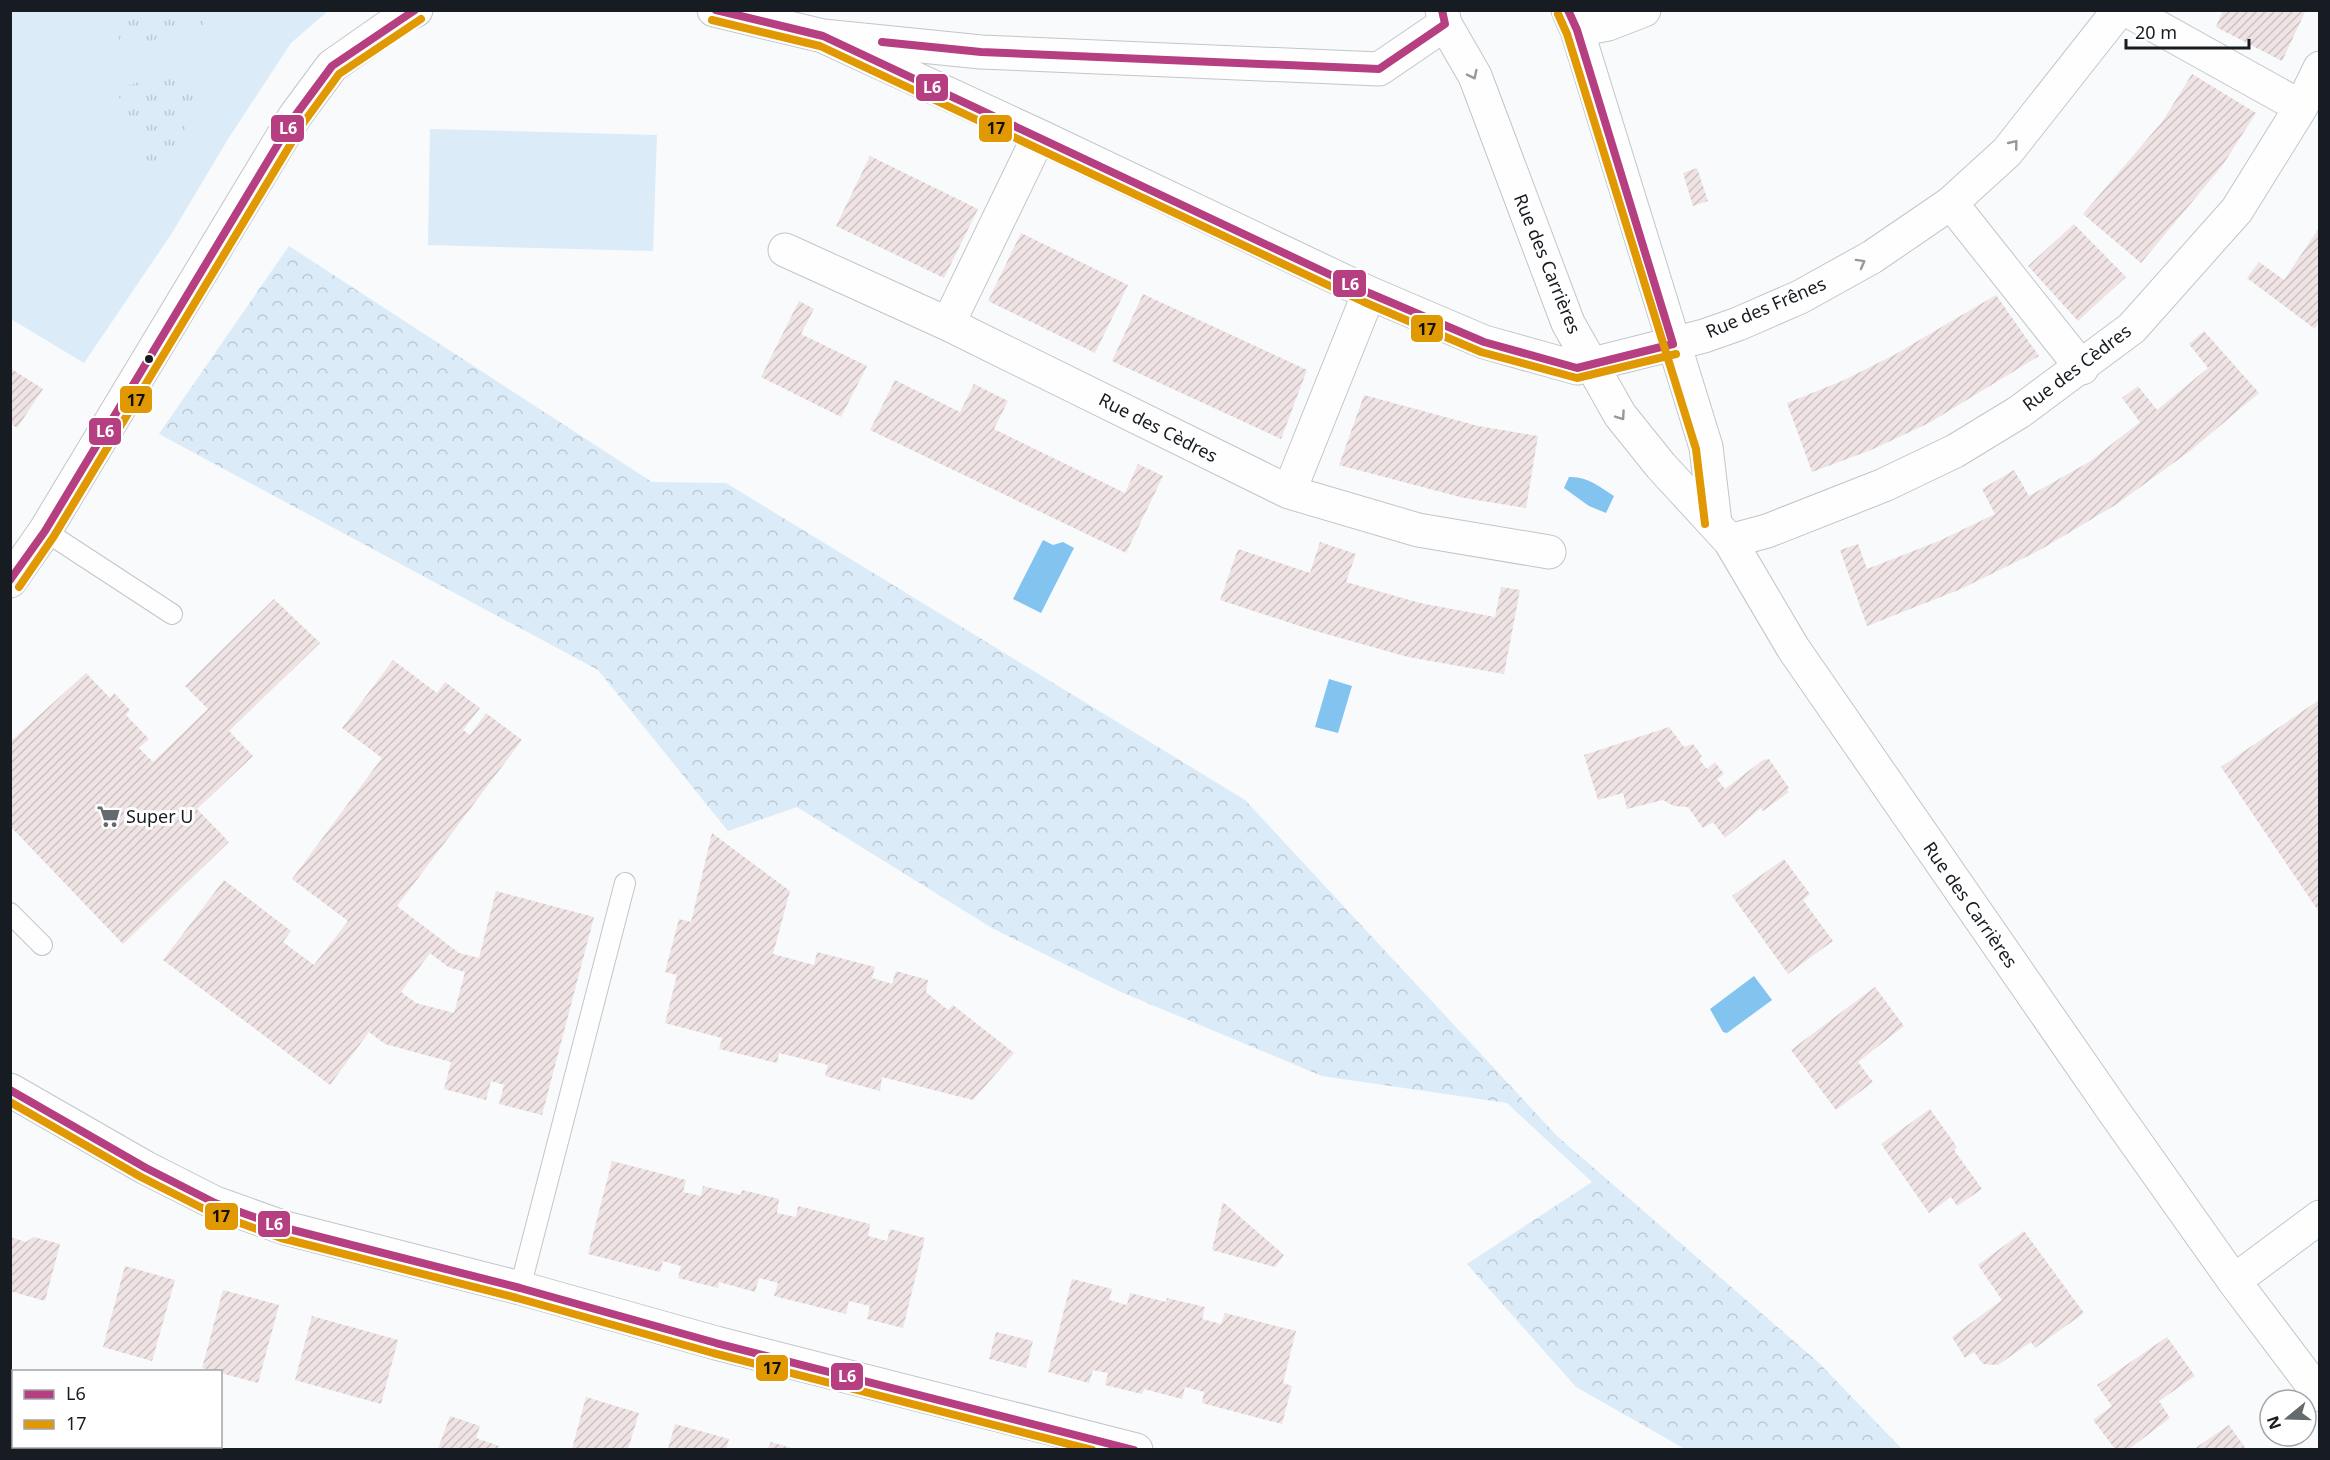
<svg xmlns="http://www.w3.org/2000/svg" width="2330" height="1460" font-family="'Noto Sans',sans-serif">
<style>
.grass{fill:#dbebf8}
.forest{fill:url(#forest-crowns)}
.park{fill:url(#park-tufts)}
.water{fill:#82c3f0}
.building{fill:url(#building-hatch);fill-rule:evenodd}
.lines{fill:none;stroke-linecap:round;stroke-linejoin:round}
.service-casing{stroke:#c2c6c9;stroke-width:22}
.minor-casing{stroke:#c2c6c9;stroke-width:35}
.service{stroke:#fefeff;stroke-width:20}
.minor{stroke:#fefeff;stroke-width:33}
.bus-1-casing{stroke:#fff;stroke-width:12}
.bus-2-casing{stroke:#fff;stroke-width:12}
.bus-1{stroke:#b63f82;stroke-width:8}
.bus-2{stroke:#e09803;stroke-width:8}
.oneway{stroke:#96989b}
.bus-dot{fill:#161c21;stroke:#fff;stroke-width:2}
.labels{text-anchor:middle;stroke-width:6;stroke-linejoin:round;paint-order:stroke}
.street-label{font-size:18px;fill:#161c21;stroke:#fff}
.poi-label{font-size:18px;fill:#161c21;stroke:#fff;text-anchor:start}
.line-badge{stroke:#fff;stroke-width:2}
.badge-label{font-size:16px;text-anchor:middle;font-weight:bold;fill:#fff}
.pale-badge-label{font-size:16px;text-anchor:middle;font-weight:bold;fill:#111}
</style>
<defs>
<pattern id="forest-crowns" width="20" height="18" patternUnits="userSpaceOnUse" patternTransform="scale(1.5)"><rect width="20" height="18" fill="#dbebf8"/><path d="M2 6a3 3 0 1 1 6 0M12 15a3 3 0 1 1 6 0" fill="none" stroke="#bbc9d4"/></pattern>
<pattern id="park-tufts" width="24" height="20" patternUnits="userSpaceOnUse" patternTransform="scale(1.5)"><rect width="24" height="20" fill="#dbebf8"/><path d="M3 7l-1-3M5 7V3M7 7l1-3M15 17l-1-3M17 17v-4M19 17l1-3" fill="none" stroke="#bbc9d4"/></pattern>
<pattern id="building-hatch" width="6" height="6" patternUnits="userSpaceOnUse" patternTransform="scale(1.5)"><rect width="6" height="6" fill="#efe3e4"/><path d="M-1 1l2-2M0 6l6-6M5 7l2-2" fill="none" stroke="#ccc2c3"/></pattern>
</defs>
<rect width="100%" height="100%" fill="#f8fafc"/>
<path class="grass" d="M 11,11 L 328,11 L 291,43 L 228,139 L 172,233 L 84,363 L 11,319 Z
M 430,129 L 657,135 L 653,251 L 428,245 Z"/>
<path class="forest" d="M 289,246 L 652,482 L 726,483 L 1245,800 L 1558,1137 L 1819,1363 L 1902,1449 L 1685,1449 L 1576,1387 L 1467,1264 L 1592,1182 L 1507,1103 L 1322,1076 L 1121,992 L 992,928 L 797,807 L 728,831 L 598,670 L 159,434 Z"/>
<path class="park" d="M 111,11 L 201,11 L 205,24 L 122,50 Z
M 180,68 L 202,99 L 155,179 L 116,90 Z"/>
<path class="water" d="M 1569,477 C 1587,476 1600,487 1614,496 L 1606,513 L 1589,506 L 1564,488 Z
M 1043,540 L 1053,545 L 1063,542 L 1074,548 L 1041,613 L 1013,599 Z
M 1329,679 L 1352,686 L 1338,733 L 1315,727 Z
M 1754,976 L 1772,1000 L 1727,1033 L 1723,1032 L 1710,1009 Z"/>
<path class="building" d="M 2223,10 L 2306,10 L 2282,61 L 2216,27 Z
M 2192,74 L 2256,113 L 2222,166 L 2141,263 L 2083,214 L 2162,122 Z
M 870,156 L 978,209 L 944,278 L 836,226 Z
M 1697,168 L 1708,201 L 1693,206 L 1683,173 Z
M 2074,224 L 2126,277 L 2078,321 L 2028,266 Z
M 2319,228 L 2319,322 L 2315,329 L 2247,278 L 2259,262 L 2284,280 Z
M 1021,233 L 1128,285 L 1095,353 L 988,301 Z
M 1143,294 L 1307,370 L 1281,439 L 1112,361 Z
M 1996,295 L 2039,356 L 1929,423 L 1871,450 L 1812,472 L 1787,403 L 1842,381 L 1894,355 Z
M 799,301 L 814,309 L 801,334 L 867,366 L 841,417 L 761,377 Z
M 2204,331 L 2259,393 L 2190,451 L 2117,504 L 2040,550 L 1961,589 L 1867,626 L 1840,550 L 1858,544 L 1867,569 L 1939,541 L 1995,514 L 1982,489 L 2014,470 L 2029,496 L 2089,462 L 2140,422 L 2122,398 L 2138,386 L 2157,410 L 2208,368 L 2189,344 Z
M 10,368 L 43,389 L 17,428 L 10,423 Z
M 895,380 L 960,412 L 974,384 L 1008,401 L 994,429 L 1125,493 L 1138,464 L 1163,476 L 1126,553 L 870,430 Z
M 1364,395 L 1478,426 L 1538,436 L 1526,508 L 1464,498 L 1339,465 Z
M 1320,542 L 1356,554 L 1346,582 L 1420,603 L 1495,617 L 1501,587 L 1520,590 L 1504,674 L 1408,657 L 1312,630 L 1220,600 L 1238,549 L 1310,573 Z
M 274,599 L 320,643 L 229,731 L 253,756 L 197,809 L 229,842 L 123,944 L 10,826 L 10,742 L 86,673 L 110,698 L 114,693 L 130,710 L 126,715 L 149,739 L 139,748 L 153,762 L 208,709 L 185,686 Z
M 393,660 L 437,693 L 445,682 L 480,708 L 463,730 L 470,735 L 486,713 L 522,740 L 397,906 L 459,953 L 479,958 L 496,891 L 594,917 L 542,1115 L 499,1104 L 504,1085 L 491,1081 L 486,1100 L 444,1089 L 451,1062 L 385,1044 L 369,1032 L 330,1085 L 163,960 L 224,880 L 291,931 L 283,942 L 314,965 L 348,921 L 292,879 L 382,758 L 342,728 ZM 430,953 L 448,967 L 465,972 L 454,1013 L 416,1003 L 401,992 Z
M 2319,700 L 2319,912 L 2221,767 Z
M 1669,727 L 1684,747 L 1693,744 L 1702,756 L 1699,759 L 1707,769 L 1715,762 L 1724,774 L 1717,779 L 1725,789 L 1763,760 L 1769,759 L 1789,788 L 1787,790 L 1789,792 L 1763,811 L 1761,808 L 1725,838 L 1713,822 L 1703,828 L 1688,807 L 1674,806 L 1663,800 L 1627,809 L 1623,793 L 1598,800 L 1584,755 Z
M 712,833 L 790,891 L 773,954 L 814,965 L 817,952 L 875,967 L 872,978 L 892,984 L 896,971 L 928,980 L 926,992 L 948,1010 L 953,1005 L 1014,1053 L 973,1100 L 882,1077 L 880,1091 L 825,1076 L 828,1065 L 779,1053 L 777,1063 L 719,1049 L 722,1038 L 665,1023 L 677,975 L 665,972 L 679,919 L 691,922 Z
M 1784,859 L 1810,894 L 1803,900 L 1833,941 L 1788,974 L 1732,896 Z
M 1875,987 L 1904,1026 L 1858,1062 L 1873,1082 L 1836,1110 L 1791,1050 Z
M 1930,1109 L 1957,1147 L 1954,1150 L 1982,1189 L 1957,1206 L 1951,1197 L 1929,1213 L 1881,1144 Z
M 612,1161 L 686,1180 L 683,1192 L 701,1196 L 703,1186 L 741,1195 L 742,1190 L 779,1199 L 777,1213 L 796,1217 L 798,1206 L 870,1224 L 868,1236 L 887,1241 L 890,1229 L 925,1238 L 903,1328 L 867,1319 L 870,1306 L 849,1301 L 846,1314 L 774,1296 L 778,1283 L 759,1278 L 755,1292 L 719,1282 L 718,1288 L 678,1278 L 681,1266 L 663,1261 L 660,1272 L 588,1254 Z
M 1223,1202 L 1284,1255 L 1275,1267 L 1212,1250 Z
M 2024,1231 L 2084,1313 L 2035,1348 L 2031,1342 L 1998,1365 L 1983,1364 L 1974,1352 L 1965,1358 L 1952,1337 L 2002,1300 L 1978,1265 Z
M 10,1237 L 26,1242 L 34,1237 L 60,1244 L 45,1301 L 10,1291 Z
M 125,1266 L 175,1280 L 152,1361 L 103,1347 Z
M 1072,1279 L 1112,1289 L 1109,1300 L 1127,1305 L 1130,1293 L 1166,1302 L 1167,1298 L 1205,1307 L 1202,1319 L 1221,1324 L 1225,1313 L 1296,1331 L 1283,1383 L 1292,1386 L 1282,1424 L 1202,1403 L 1204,1392 L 1185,1387 L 1182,1399 L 1144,1389 L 1142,1394 L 1105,1385 L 1108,1373 L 1093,1370 L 1089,1383 L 1048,1372 Z
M 223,1290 L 279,1305 L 258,1383 L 202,1368 Z
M 312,1316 L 398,1340 L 381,1404 L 295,1380 Z
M 996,1332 L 1033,1341 L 1026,1368 L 989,1359 Z
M 2167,1337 L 2195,1376 L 2159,1401 L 2170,1418 L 2129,1449 L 2115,1449 L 2093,1420 L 2112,1406 L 2097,1385 Z
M 586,1397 L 639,1413 L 628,1449 L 572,1449 Z
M 450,1416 L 480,1426 L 476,1438 L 499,1446 L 497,1449 L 438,1449 Z
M 675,1424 L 729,1439 L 726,1449 L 668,1449 Z
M 2229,1425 L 2246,1449 L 2194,1449 Z
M 771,1442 L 795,1449 L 768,1449 Z"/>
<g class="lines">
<defs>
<path id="service" d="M 45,531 L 172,614
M 10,913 L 42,945
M 520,1288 L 625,883"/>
<path id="minor" d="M 714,10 L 823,36 L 981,52 L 1379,69 L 1445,24
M 1442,10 L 1445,24 L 1475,76 L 1568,323 L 1620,415 L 1661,466 L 1730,541 L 1793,648 L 2115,1113 L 2234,1281 L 2320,1395
M 1568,10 L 1577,30 L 1706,447 L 1715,523
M 2127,10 L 2301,107
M 1577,30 L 1608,24 L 1644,10
M 823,36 L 1039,136 L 1369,293 L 1484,342 L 1577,368 L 1704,336 L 1738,324 L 1800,297 L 1872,257 L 1951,203 L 2007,152 L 2119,10
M 1951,203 L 2082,368
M 785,250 L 948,324 L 1289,492 L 1418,530 L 1549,552
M 948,324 L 1039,136
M 1289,492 L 1369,293
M 1730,541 L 1767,531 L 1884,485 L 1955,451 L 2019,412 L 2132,328 L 2237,210 L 2301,107 L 2320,68
M 10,581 L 45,531 L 295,116 L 332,66 L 402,17 L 416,10
M 10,1090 L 146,1168 L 215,1203 L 285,1228 L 520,1288 L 716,1343 L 1136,1450
M 2234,1281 L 2320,1217"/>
</defs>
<use href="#service" class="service-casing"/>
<use href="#minor" class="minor-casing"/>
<use href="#service" class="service"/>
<use href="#minor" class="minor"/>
<defs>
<path id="bus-1" d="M 716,10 L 823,36 L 1369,293 L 1484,342 L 1577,368 L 1673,344 L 1577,30 L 1568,10
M 882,42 L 981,52 L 1379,69 L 1445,24 L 1442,10
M 10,580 L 45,531 L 295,116 L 332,66 L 415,10
M 10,1090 L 146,1168 L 215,1203 L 285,1228 L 520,1288 L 716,1343 L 1134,1450"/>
<path id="bus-2" d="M 1558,14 L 1567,34 L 1696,449 L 1705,524
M 712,20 L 820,46 L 1364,302 L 1481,352 L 1577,378 L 1676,354
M 19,587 L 54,536 L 304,122 L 339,74 L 421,19
M 10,1102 L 141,1177 L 210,1212 L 281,1238 L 517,1298 L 713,1353 L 1092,1450"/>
</defs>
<use href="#bus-1" class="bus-1-casing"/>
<use href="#bus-2" class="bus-2-casing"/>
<use href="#bus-1" class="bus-1"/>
<use href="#bus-2" class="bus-2"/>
</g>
<defs><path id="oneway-chevron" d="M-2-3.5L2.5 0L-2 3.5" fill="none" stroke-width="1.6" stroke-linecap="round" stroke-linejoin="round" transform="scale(1.5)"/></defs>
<g class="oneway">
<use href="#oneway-chevron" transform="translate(1473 75) rotate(64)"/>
<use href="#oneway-chevron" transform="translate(2014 144) rotate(-51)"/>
<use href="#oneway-chevron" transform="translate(1861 263) rotate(-29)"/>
<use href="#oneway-chevron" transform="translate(1621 416) rotate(55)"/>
</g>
<defs>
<symbol id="supermarket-bare" viewBox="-9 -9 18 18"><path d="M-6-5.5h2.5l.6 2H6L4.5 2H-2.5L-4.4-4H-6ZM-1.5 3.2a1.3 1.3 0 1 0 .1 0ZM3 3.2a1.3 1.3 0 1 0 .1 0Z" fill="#656a6e" stroke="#fff" stroke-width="2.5" paint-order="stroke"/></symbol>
</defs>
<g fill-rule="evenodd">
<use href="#supermarket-bare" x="92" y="800" width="33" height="33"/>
</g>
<circle class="bus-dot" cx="149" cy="359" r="5"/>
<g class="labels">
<g class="street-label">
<text transform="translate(1547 264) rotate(68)" y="6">Rue des Carrières</text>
<text transform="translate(1766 308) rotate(-23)" y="6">Rue des Frênes</text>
<text transform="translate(2077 368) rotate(-37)" y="6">Rue des Cèdres</text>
<text transform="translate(1158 428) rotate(27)" y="6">Rue des Cèdres</text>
<text transform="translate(1970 905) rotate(55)" y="6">Rue des Carrières</text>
</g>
<g class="poi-label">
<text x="126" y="823">Super U</text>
</g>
</g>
<g class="line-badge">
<rect x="915" y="73" width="34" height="29" rx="6" fill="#b63f82"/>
<rect x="270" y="114" width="35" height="29" rx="6" fill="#b63f82"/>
<rect x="978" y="114" width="35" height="29" rx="6" fill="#e09803"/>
<rect x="1332" y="269" width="35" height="29" rx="6" fill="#b63f82"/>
<rect x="1410" y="314" width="34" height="29" rx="6" fill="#e09803"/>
<rect x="119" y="385" width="34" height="29" rx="6" fill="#e09803"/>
<rect x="88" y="417" width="34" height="29" rx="6" fill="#b63f82"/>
<rect x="204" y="1202" width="35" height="29" rx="6" fill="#e09803"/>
<rect x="257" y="1210" width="34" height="28" rx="6" fill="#b63f82"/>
<rect x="755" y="1354" width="34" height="28" rx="6" fill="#e09803"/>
<rect x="830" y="1362" width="34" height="29" rx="6" fill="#b63f82"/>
</g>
<g class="badge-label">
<text x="932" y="93">L6</text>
<text x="288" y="134">L6</text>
<text x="1350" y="290">L6</text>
<text x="105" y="437">L6</text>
<text x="274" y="1230">L6</text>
<text x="847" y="1382">L6</text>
</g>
<g class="pale-badge-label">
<text x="996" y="134">17</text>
<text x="1427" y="335">17</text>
<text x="136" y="406">17</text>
<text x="221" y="1222">17</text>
<text x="772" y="1374">17</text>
</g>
<rect width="2330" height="1460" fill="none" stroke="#161c21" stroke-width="24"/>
<rect x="12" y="1370" width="210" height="78" fill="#ffffff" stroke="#a2a4a6" stroke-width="1.5"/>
<rect x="24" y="1390" width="30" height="9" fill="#b63f82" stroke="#a2a4a6" stroke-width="1.5"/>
<text x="66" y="1400" font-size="18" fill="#161c21">L6</text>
<rect x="24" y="1420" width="30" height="9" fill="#e09803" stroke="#a2a4a6" stroke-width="1.5"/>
<text x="66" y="1430" font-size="18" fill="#161c21">17</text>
<g transform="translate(2288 1418) rotate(251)"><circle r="28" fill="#ffffff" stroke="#a2a4a6" stroke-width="1.5"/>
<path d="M0-4.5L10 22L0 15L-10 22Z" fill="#656a6e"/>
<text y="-9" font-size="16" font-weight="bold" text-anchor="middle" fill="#161c21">N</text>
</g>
<path d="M2126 39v9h123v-9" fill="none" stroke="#161c21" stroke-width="3"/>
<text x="2135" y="39" font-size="18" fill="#161c21" stroke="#ffffff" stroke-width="4.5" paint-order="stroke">20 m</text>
</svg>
